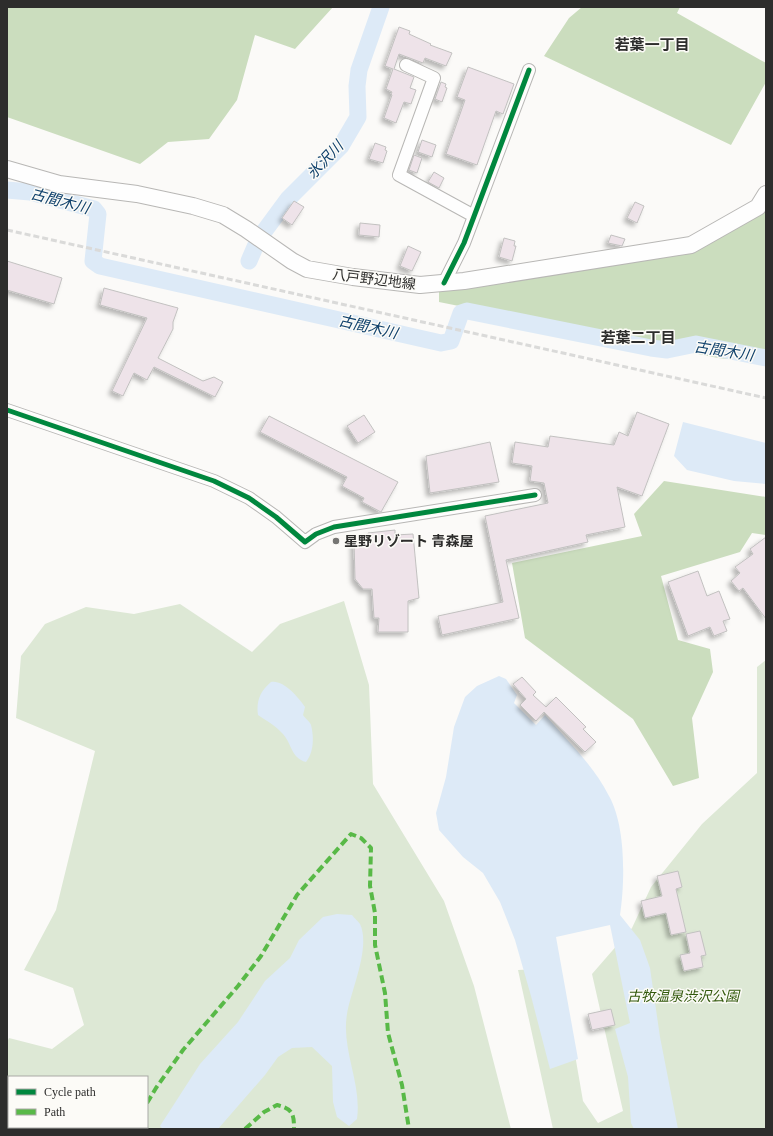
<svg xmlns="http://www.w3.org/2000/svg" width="773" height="1136" font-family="'Times New Roman','Noto Sans JP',serif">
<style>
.green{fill:#dde8d5;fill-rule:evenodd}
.forest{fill:#cbddbe}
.water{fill:#ddeaf7}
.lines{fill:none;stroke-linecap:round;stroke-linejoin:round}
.river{stroke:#ddeaf7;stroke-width:17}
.building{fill:#eee3e9;stroke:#c2c1c0;filter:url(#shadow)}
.minor-casing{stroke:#b8b7b5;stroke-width:14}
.major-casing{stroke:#b8b7b5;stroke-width:18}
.minor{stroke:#fefefe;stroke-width:12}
.major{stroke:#fefefe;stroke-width:16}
.rail{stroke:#dadad9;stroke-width:3;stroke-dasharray:6 3;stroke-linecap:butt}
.quiet{stroke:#58b947;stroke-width:4;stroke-dasharray:8 4;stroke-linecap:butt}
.cycleway-casing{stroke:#fcfbf7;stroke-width:8}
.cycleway{stroke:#00873e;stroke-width:5}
.poi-dot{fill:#757573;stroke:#fcfbf7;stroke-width:1.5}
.labels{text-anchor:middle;stroke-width:3;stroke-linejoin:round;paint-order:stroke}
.street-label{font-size:14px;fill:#2d2d2c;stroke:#fcfbf7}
.poi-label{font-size:14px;font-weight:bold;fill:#2d2d2c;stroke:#fcfbf7;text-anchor:start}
.park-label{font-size:14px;font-style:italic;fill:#32590c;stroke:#fcfbf7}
.neighbourhood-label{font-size:15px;font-weight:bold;fill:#2d2d2c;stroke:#fcfbf7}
.water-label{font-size:15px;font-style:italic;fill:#0f416c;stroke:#fcfbf7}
</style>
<defs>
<filter id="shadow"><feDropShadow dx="-3.5" dy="3.5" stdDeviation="2" flood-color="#0004"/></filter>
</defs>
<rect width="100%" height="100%" fill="#fbfaf8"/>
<path class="green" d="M 344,601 L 369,685 L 373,784 L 444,901 L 474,986 L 511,1129 L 7,1129 L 7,1042 L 9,1038 L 52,1049 L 84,1025 L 73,988 L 24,970 L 56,910 L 95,751 L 16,718 L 21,656 L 45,624 L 86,607 L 134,614 L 180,604 L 252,652 L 280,624 ZM 9,1077 L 147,1077 L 147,1127 L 9,1127 Z
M 766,660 L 766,1129 L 553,1129 L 518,970 L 560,968 L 583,1101 L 598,1123 L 623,1111 L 592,974 L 632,928 L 651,887 L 702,824 L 757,773 L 757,667 Z"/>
<path class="forest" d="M 7,7 L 333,7 L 295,49 L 255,35 L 237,100 L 209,139 L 168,142 L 140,164 L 7,117 Z
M 582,7 L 680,7 L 677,13 L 766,63 L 766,82 L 731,145 L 544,56 L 569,18 Z
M 766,204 L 766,363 L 718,358 L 439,302 L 439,289 L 691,251 Z
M 664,481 L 766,497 L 766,535 L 752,533 L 740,552 L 661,576 L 678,640 L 710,649 L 713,672 L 692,718 L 699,778 L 673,786 L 633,719 L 525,638 L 512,563 L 642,536 L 634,514 Z"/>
<path class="water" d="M 683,422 L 766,443 L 766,484 L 734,481 L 687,470 L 674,456 Z
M 499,676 L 506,679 L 517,695 L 514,703 L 536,725 L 545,715 C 567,740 594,766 609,796 C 626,826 625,882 620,915 L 640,940 L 650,968 L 660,1037 L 678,1129 L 634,1129 L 631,1123 L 628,1077 L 615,1029 L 630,1023 L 610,925 L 556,937 L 578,1059 L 550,1069 L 531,996 L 515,940 L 500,902 L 483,873 L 463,857 L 439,830 L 436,813 L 446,777 L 454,727 L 465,697 L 477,686 Z
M 271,682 C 284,680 298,697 305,707 L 303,715 C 305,718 310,722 311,725 C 314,737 314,752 306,762 C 291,758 292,744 283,734 C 276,726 267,721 258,715 C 256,702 260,691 271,682 Z
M 337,914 L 352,915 C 354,918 358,921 360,924 C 371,947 351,990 347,1014 C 341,1050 362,1083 357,1119 L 349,1126 L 337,1117 L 333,1102 L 332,1066 L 312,1047 L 292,1048 L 278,1057 L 265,1075 L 218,1129 L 163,1129 L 160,1126 L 200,1064 L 238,1022 L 265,981 L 290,958 L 299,940 L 323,917 Z"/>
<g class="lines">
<path class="river" d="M 7,190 L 30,192 L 94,209 L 98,214 L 93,261 L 100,266 L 441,343 L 451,341 L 461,313 L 467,311 L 651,348 L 667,350 L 696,344 L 766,358
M 263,233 L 288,199 L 341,146 L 358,117 L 357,86 L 359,70 L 381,7
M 249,261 L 258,240"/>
</g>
<path class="building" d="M 399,27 L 410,31 L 409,34 L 431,44 L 430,45 L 452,53 L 446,66 L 425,58 L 423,63 L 399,54 L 394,69 L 414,77 L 410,88 L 416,90 L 411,104 L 404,102 L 396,123 L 384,118 L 392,95 L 391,94 L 392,92 L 386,89 L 393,69 L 385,66 Z
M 468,67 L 514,84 L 503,114 L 496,111 L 477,165 L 446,154 L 465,100 L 457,97 Z
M 441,82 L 446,84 L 445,87 L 447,88 L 442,102 L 435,99 Z
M 422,140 L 436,145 L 432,157 L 418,152 Z
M 375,143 L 386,147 L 385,150 L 387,151 L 383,163 L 369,159 Z
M 414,155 L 422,158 L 417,173 L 409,170 Z
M 434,172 L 444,178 L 439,188 L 428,182 Z
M 294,201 L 304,207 L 292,225 L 282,218 Z
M 635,202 L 644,206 L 637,223 L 627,218 Z
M 360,223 L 380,225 L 379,237 L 359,235 Z
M 611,235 L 625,239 L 622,246 L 608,243 Z
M 504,238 L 515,241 L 514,246 L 516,246 L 512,261 L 499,257 Z
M 408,246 L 421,252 L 412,271 L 400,266 Z
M 7,261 L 62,278 L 54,304 L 7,290 Z
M 104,288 L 178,308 L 173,322 L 173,329 L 158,358 L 203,381 L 214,377 L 223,382 L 215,397 L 154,367 L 147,380 L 134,373 L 123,396 L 112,391 L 147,318 L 100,305 Z
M 637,412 L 669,424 L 642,496 L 617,487 L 625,527 L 586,535 L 588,542 L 506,560 L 519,618 L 442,635 L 438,616 L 503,602 L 485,516 L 548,503 L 544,483 L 530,481 L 532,466 L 512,463 L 515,442 L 548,447 L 550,436 L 614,445 L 619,432 L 628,436 Z
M 364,415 L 375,432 L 358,443 L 347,426 Z
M 269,416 L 398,482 L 381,512 L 362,502 L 364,498 L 342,486 L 347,477 L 260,432 Z
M 490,442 L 499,482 L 430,493 L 426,456 Z
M 395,530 L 395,535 L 413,534 L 419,598 L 408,601 L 408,632 L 378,632 L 379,618 L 374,618 L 372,589 L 363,589 L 355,579 L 354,542 L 368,539 L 368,533 Z
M 766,537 L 766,619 L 743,588 L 739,591 L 731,581 L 740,573 L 735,567 L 753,554 L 750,549 Z
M 698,571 L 707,596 L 719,591 L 730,619 L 723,621 L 727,631 L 714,636 L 710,627 L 688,636 L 668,582 Z
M 522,677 L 536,692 L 533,695 L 546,707 L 556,697 L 586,727 L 583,729 L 596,742 L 585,752 L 544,712 L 536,721 L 520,705 L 526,699 L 513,684 Z
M 678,871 L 682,887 L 676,889 L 686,932 L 671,935 L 666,913 L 645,918 L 641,901 L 662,896 L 657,876 Z
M 700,931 L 706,955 L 701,956 L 703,967 L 684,971 L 680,955 L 690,953 L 686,934 Z
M 611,1009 L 615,1025 L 592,1030 L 588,1014 Z"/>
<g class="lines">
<defs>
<path id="minor" d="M 406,65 L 434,78 L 399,175 L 474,216
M 444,283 L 464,243 L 529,70
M 7,410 L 214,481 L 249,498 L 276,517 L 305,542 L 316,534 L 334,527 L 535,495"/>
<path id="major" d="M 7,169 L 59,184 L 137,194 L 193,206 L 223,215 L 246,229 L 292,261 L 307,269 L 353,277 L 420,285 L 464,281 L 691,245 L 758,207 L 766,194"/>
</defs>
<use href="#minor" class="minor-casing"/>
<use href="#major" class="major-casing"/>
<use href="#minor" class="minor"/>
<use href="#major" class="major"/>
<path class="rail" d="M 7,230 L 766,398"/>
<path class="quiet" d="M 147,1103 L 156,1088 L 183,1050 L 238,986 L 261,956 L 297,895 L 351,834 L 361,838 L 371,848 L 370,886 L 375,913 L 375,945 L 385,993 L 388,1033 L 402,1085 L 409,1129
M 145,1127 L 147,1129
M 245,1129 L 264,1112 L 277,1105 C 293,1109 294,1114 294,1129"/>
<defs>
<path id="cycleway" d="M 444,283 L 464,243 L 529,70
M 7,410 L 214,481 L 249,498 L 276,517 L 305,542 L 316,534 L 334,527 L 535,495"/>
</defs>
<use href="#cycleway" class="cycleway-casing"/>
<use href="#cycleway" class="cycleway"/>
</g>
<circle class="poi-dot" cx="336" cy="541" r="4"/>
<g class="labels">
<g class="street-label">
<text transform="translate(374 279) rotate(7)" y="5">八戸野辺地線</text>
</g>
<g class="poi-label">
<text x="344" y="546">星野リゾート 青森屋</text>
</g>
<g class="park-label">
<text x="683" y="1001">古牧温泉渋沢公園</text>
</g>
<g class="neighbourhood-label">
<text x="652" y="50">若葉一丁目</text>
<text x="638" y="343">若葉二丁目</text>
</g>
<g class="water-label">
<text transform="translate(325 160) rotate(-47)" y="5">氷沢川</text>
<text transform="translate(60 201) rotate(15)" y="5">古間木川</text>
<text transform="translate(368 327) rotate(13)" y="5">古間木川</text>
<text transform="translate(724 351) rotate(9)" y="5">古間木川</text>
</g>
</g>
<rect width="773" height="1136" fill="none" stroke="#2d2d2c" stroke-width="16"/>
<rect x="8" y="1076" width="140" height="52" fill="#fcfbf7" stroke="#a9a9a6"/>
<rect x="16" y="1089" width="20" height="6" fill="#00873e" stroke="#a9a9a6"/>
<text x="44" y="1096" font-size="12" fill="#2d2d2c">Cycle path</text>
<rect x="16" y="1109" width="20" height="6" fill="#58b947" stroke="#a9a9a6"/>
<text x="44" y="1116" font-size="12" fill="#2d2d2c">Path</text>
</svg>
